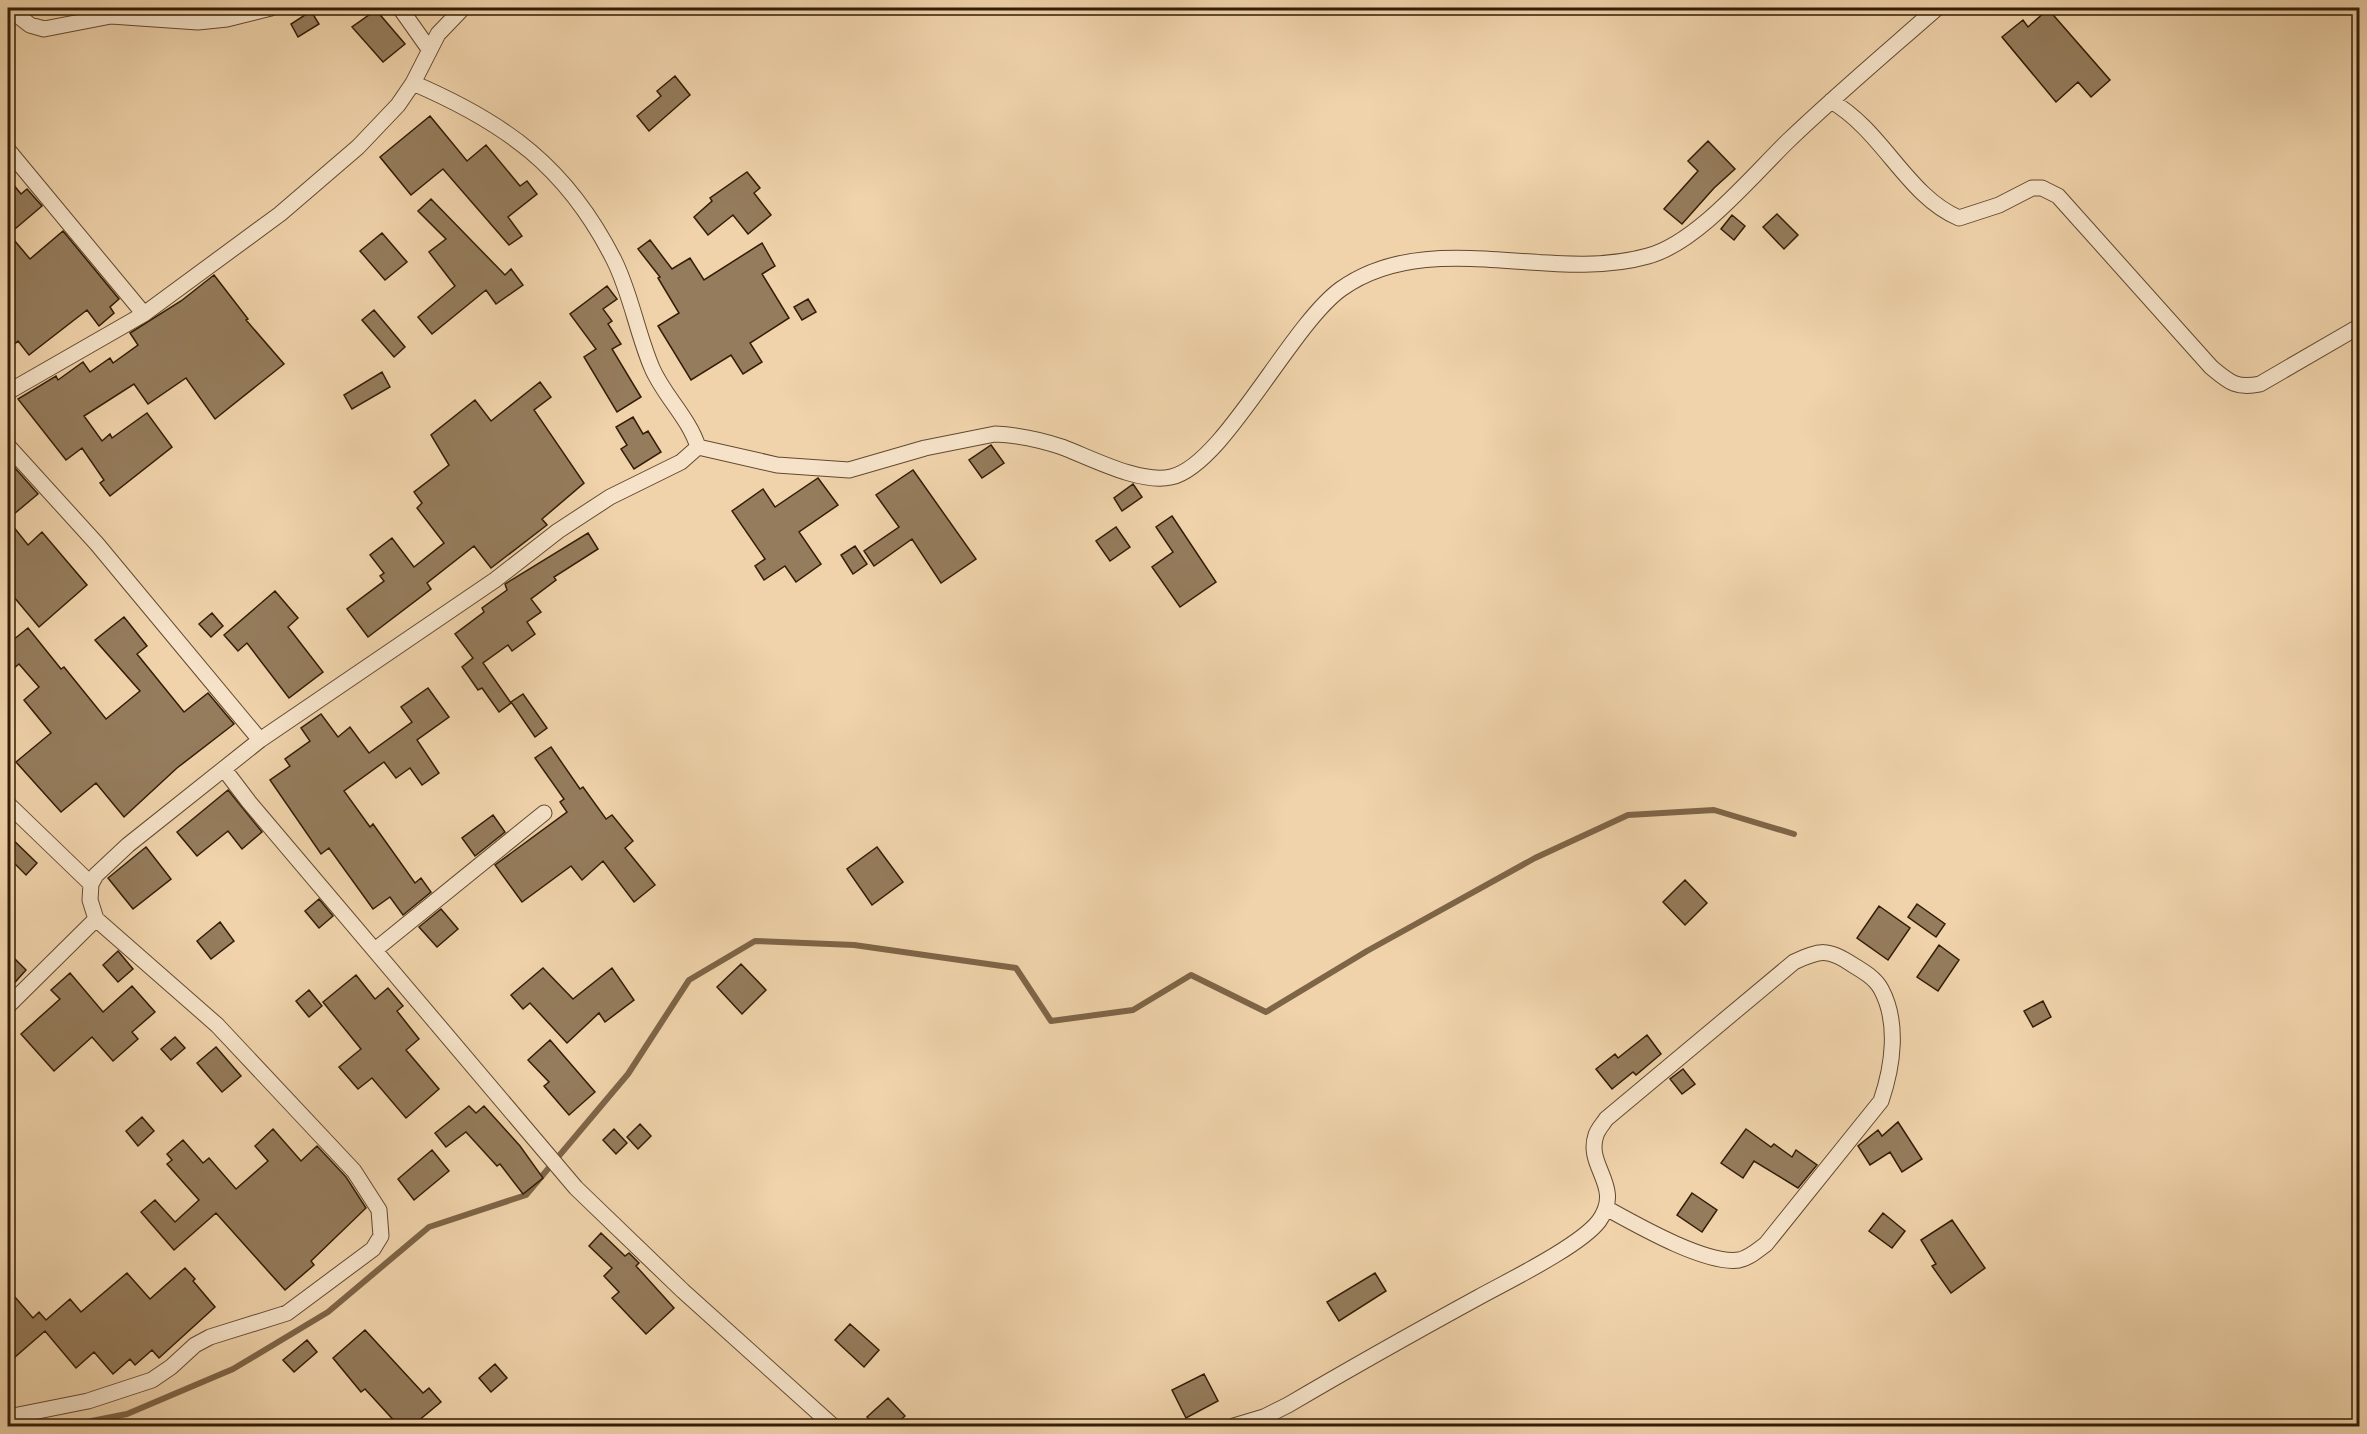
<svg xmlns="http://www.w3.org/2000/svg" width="2367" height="1434" font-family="'Sorts Mill Goudy',serif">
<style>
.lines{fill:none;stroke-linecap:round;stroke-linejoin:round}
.stream{stroke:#7e6547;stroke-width:6}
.building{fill:#957c5c;stroke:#331d06;stroke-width:1.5}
.minor-casing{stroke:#624a2f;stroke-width:17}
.minor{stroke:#f5e2c8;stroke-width:15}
</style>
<rect width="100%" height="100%" fill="#f0d3ab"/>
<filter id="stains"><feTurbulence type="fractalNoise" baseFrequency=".00333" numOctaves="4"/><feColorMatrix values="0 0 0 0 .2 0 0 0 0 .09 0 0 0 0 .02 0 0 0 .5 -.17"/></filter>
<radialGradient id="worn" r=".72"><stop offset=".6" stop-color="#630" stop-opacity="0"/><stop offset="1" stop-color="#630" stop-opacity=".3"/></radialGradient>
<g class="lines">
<path class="stream" d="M 66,1426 L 127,1414 L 233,1369 L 328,1312 L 429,1227 L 526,1195 L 628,1074 L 689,980 L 755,941 L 854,945 L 1016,968 L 1051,1021 L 1133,1010 L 1191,975 L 1266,1012 L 1367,951 L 1535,858 L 1628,815 L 1714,810 L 1794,834"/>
</g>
<path class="building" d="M 2048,9 L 2110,80 L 2091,97 L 2078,82 L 2056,102 L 2002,37 L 2023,20 L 2028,27 Z
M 376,10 L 405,44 L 383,62 L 352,27 Z
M 311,11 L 319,24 L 298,37 L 291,24 Z
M 675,76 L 690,95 L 649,131 L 637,116 L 661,96 L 657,91 Z
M 430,116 L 467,161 L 486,145 L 520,186 L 527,181 L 537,194 L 508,217 L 522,236 L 509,245 L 443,169 L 411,195 L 380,157 Z
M 1708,141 L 1735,169 L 1714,188 L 1682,224 L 1664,209 L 1698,171 L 1688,161 Z
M 747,172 L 760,188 L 754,193 L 771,215 L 748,234 L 733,215 L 708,235 L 694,217 L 712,201 L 710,198 Z
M 8,178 L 21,194 L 27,189 L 42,206 L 9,234 L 30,259 L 63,231 L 119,299 L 110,307 L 114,313 L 99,326 L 87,310 L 29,355 L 18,341 L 8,350 Z
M 431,199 L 505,275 L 511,269 L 523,285 L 496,304 L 486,290 L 432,334 L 418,317 L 455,286 L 429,252 L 446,239 L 418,211 Z
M 1777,214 L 1798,235 L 1784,249 L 1763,227 Z
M 1732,215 L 1745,226 L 1734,240 L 1721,229 Z
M 382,233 L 407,262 L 385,280 L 360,251 Z
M 650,240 L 672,269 L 690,258 L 704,280 L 762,243 L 775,266 L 762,274 L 789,318 L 750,343 L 762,362 L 743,374 L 731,355 L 691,380 L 658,326 L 679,313 L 658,278 L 660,277 L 638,249 Z
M 214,275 L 248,319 L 246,320 L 284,364 L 215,419 L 186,378 L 148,404 L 134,384 L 84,416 L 102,441 L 110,434 L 112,438 L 147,413 L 172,447 L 110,496 L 100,483 L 104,480 L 82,448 L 66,460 L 18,399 L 56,376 L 58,380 L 83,362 L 90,372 L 110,358 L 113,363 L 138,345 L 130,333 L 181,301 Z
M 607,286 L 617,299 L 603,309 L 612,321 L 608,324 L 621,344 L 612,349 L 641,397 L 617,412 L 584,357 L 596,349 L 570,314 Z
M 808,299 L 816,312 L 802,320 L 794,307 Z
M 374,310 L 405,347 L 394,357 L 362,320 Z
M 382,372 L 390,387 L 352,409 L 344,395 Z
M 540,382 L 551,397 L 534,410 L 584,483 L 542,519 L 547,525 L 491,568 L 474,546 L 427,583 L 431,589 L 368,637 L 347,609 L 384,581 L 380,576 L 384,573 L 370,555 L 392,538 L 414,567 L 444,543 L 417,508 L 422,503 L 414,492 L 449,465 L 431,435 L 475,400 L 491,421 Z
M 633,417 L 643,434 L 648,431 L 661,452 L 634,469 L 621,449 L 627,445 L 616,427 Z
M 991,445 L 1004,463 L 982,478 L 969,460 Z
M 15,468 L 38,494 L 8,519 L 8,474 Z
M 913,470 L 976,559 L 941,583 L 912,539 L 874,566 L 864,551 L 899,527 L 876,495 Z
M 818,478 L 838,505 L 799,532 L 821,564 L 796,582 L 785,566 L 764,580 L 755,566 L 765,559 L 732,511 L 763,489 L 775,507 Z
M 1133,484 L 1142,497 L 1122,511 L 1114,498 Z
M 1172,516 L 1216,582 L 1180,607 L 1152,567 L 1173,552 L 1156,527 Z
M 8,520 L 28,545 L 42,532 L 87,585 L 39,627 L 8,590 Z
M 1116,527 L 1130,547 L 1110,561 L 1096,541 Z
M 588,533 L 598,549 L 554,577 L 556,580 L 531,599 L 541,612 L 527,622 L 535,634 L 512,651 L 508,645 L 483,663 L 511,703 L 499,712 L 482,688 L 478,690 L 462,667 L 473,658 L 455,634 L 484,612 L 482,608 L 507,590 L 505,584 Z
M 855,546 L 867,564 L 853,574 L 841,555 Z
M 275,591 L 298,618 L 288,627 L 323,672 L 289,698 L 247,643 L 238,651 L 224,635 Z
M 212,613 L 223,626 L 211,637 L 199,624 Z
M 124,617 L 147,646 L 137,654 L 184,712 L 208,693 L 234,724 L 177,768 L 124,817 L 96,783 L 61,812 L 16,762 L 51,733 L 24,700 L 39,687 L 19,664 L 8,673 L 8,644 L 28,628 L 61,669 L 64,667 L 106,719 L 140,691 L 95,640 Z
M 428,688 L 449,717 L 417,740 L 439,773 L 422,785 L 410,768 L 396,778 L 384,762 L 344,791 L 370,827 L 373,824 L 415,883 L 421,878 L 431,892 L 403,915 L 390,897 L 373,909 L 329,848 L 321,854 L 270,780 L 290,766 L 285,759 L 310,741 L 301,728 L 321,714 L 338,737 L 350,727 L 369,753 L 412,722 L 401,707 Z
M 523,694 L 547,728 L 535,737 L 511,702 Z
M 551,747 L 580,789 L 583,787 L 606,819 L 612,815 L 633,841 L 625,848 L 655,885 L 634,902 L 603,861 L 582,880 L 571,866 L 522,902 L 495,865 L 567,812 L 560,802 L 564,799 L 535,758 Z
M 228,790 L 262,832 L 242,849 L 228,831 L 197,856 L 177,832 Z
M 493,815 L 505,832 L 475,856 L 462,838 Z
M 8,835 L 37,863 L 26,875 L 8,857 Z
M 146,847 L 171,879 L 133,909 L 108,878 Z
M 877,847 L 903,882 L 872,905 L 847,869 Z
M 1685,880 L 1707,903 L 1685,925 L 1663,902 Z
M 319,899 L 333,916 L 319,928 L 305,911 Z
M 1917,904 L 1945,924 L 1936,937 L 1908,917 Z
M 1879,906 L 1910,928 L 1888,960 L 1857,938 Z
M 441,909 L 458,929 L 437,947 L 419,927 Z
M 220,922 L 234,941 L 211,959 L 197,941 Z
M 1939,945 L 1959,960 L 1938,991 L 1917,977 Z
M 118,951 L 133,969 L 118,982 L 103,965 Z
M 8,952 L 26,970 L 8,990 Z
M 741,964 L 766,990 L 742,1014 L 717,987 Z
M 543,968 L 573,999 L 612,968 L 634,1000 L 605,1022 L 599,1013 L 567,1043 L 530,1003 L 523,1009 L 511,995 Z
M 70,973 L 103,1012 L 132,986 L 155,1012 L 132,1032 L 138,1039 L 113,1061 L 92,1037 L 54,1071 L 21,1034 L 60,999 L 51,990 Z
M 356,975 L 375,999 L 388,988 L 403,1006 L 397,1011 L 419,1039 L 406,1050 L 439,1089 L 406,1118 L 372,1078 L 358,1089 L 339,1067 L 361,1049 L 323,1002 Z
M 309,990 L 322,1006 L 309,1017 L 296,1001 Z
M 2043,1001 L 2051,1017 L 2033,1027 L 2024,1011 Z
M 1647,1035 L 1661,1054 L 1636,1075 L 1633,1072 L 1612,1089 L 1596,1069 L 1615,1054 L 1618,1058 Z
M 175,1037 L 185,1048 L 171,1060 L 161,1049 Z
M 550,1040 L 595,1092 L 569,1115 L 544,1086 L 549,1082 L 528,1060 Z
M 216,1047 L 241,1076 L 222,1092 L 197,1063 Z
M 1683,1069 L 1695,1084 L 1682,1094 L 1670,1079 Z
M 469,1106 L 476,1113 L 484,1106 L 520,1146 L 543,1178 L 523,1194 L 500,1164 L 497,1166 L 466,1132 L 446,1147 L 435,1133 Z
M 142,1117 L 154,1131 L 138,1146 L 126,1131 Z
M 1898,1122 L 1922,1159 L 1902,1172 L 1890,1152 L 1870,1165 L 1858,1146 L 1878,1130 L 1882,1136 Z
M 640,1124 L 651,1136 L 638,1149 L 627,1137 Z
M 273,1129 L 301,1161 L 317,1146 L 346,1177 L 366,1208 L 311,1261 L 314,1265 L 285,1290 L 216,1213 L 174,1250 L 141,1212 L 155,1200 L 175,1222 L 199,1200 L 167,1164 L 172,1160 L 167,1154 L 183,1140 L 203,1163 L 209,1158 L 236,1189 L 268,1161 L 255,1146 Z
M 614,1129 L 627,1143 L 616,1154 L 603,1140 Z
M 1746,1129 L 1771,1147 L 1774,1144 L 1792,1157 L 1796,1150 L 1817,1165 L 1798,1188 L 1754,1161 L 1743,1178 L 1721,1163 Z
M 432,1150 L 449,1171 L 414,1200 L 398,1179 Z
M 1692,1193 L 1717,1210 L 1702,1232 L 1677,1215 Z
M 1883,1213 L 1905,1231 L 1892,1248 L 1869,1231 Z
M 1952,1220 L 1985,1268 L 1951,1293 L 1932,1266 L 1936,1264 L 1921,1240 Z
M 601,1233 L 625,1256 L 629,1253 L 639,1263 L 636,1266 L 674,1308 L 646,1334 L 612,1298 L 619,1292 L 604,1276 L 612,1268 L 589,1246 Z
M 185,1268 L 195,1279 L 193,1281 L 215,1307 L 159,1358 L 152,1350 L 135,1365 L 130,1359 L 113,1374 L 94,1352 L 76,1368 L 45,1331 L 8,1363 L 8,1289 L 33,1318 L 39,1312 L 46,1320 L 70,1299 L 81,1312 L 127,1273 L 150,1299 Z
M 1375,1273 L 1386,1291 L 1339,1321 L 1327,1302 Z
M 850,1324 L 879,1350 L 864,1367 L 835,1340 Z
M 365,1330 L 423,1393 L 429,1388 L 441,1402 L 412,1426 L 399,1426 L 365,1389 L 361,1392 L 333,1358 Z
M 307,1340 L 317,1352 L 294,1372 L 283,1360 Z
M 495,1364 L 507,1378 L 491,1392 L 479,1378 Z
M 1204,1374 L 1218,1401 L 1186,1418 L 1172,1390 Z
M 888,1398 L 905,1416 L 894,1426 L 876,1426 L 867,1417 Z"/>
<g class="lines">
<defs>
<path id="minor" d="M 12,8 L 17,15 L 30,25 L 44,29 L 111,16 L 198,22 L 227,19 L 271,8
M 400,8 L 429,49
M 413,83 L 438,34 L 463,8
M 1831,101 C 1883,131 1907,196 1959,218 L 1999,205 L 2032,188 L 2042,188 L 2058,196 L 2211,367 C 2229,382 2236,389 2260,384 L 2360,326
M 8,150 L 144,314
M 8,392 L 144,314 L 280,214 L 358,147 L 398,105 L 413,83 C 506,123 567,167 614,260 C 631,294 637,333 652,368 C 664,396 689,418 698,447 L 681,462 L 610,497 L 558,531 L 495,580 L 260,740 L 128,845 L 96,875 L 91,884 L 90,900 L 96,919 L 217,1025 L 354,1171 L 379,1210 L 381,1236 L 373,1249 L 287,1313 L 210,1337 L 195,1345 L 171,1367 L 152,1380 L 88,1401 L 8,1417
M 8,446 L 97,544 L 260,740
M 698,447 L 777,465 L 849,470 L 925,448 L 995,434 C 1018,435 1041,440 1062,447 C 1091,458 1140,484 1171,477 C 1223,466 1290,326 1341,289 C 1430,226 1550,284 1648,256 C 1697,243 1752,176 1788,141 C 1836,95 1887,52 1937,8
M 224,769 L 249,802 L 576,1188 L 683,1291 L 833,1426
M 8,804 L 91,884
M 375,950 L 544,813
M 8,1006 L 96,919
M 1234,1426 L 1264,1417 L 1288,1405 C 1351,1368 1415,1332 1479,1297 C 1508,1281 1580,1246 1599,1221 C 1624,1186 1585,1167 1596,1135 C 1598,1129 1603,1124 1606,1119 L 1794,962 C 1820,950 1828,948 1853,965 C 1863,971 1875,978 1881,989 C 1899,1022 1893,1066 1881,1101 L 1766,1244 C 1758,1250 1749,1258 1739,1260 C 1706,1265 1635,1224 1606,1208"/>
</defs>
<use href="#minor" class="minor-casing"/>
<use href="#minor" class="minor"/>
</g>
<rect width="2367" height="1434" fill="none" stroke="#f0d3ab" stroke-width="30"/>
<rect x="9" y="9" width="2349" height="1416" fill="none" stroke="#331d06" stroke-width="3"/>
<rect x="15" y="15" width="2337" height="1404" fill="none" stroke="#331d06" stroke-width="1.5"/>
<rect width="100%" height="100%" filter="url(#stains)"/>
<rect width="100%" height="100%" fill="url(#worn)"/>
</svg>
